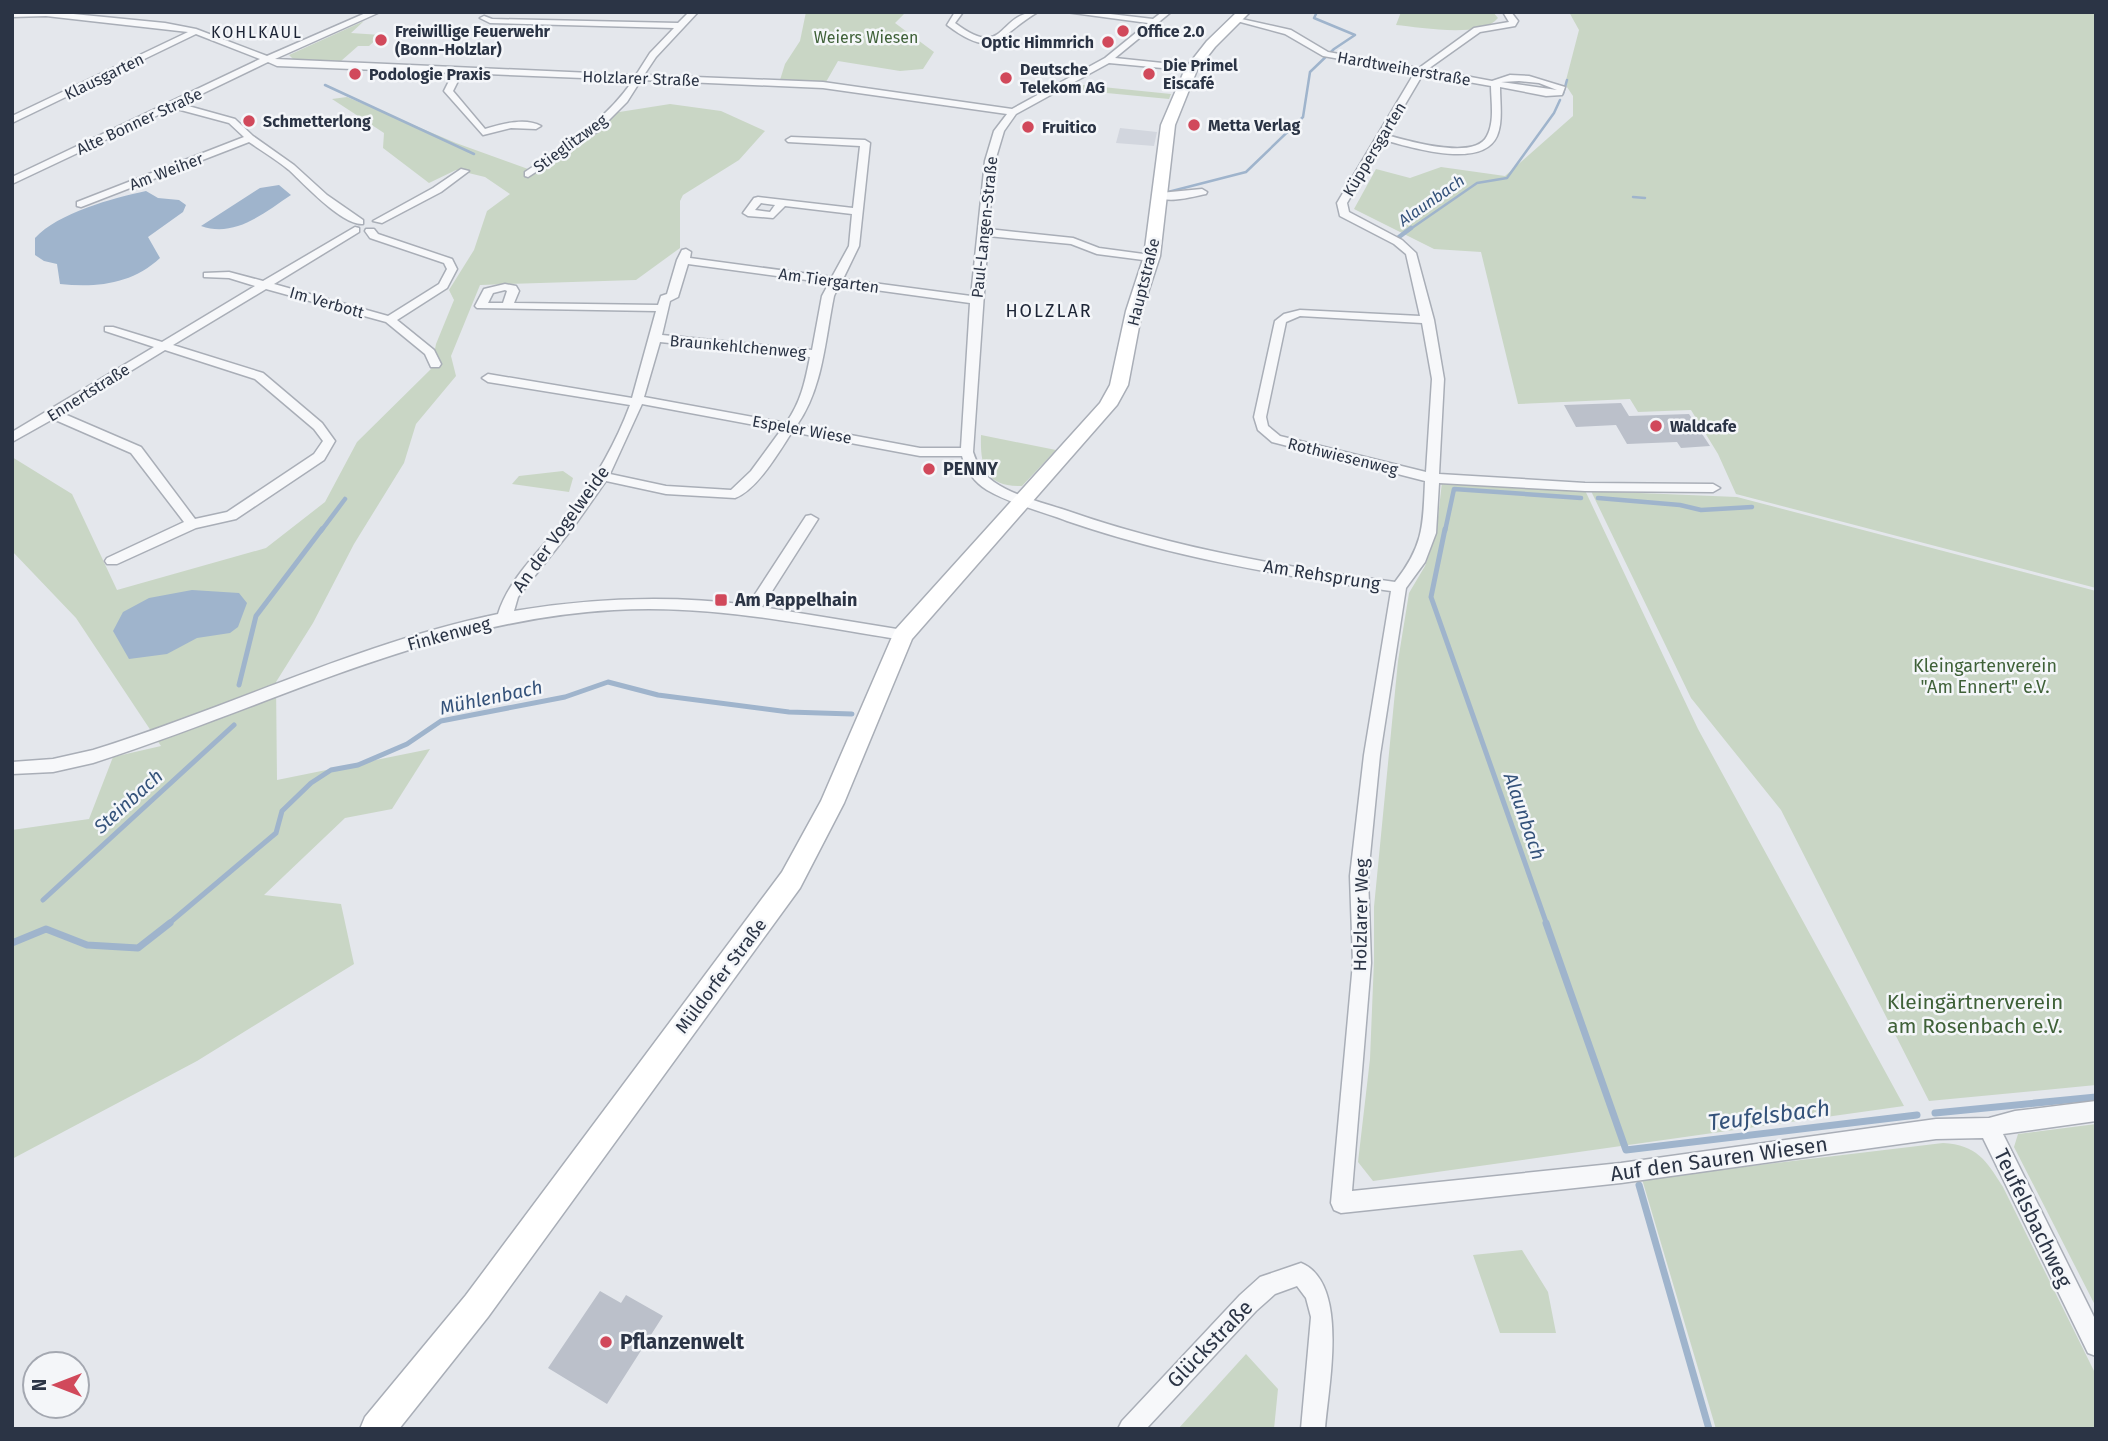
<svg xmlns="http://www.w3.org/2000/svg" width="2108" height="1441" font-family="'Fira Sans',sans-serif">
<style>
.built{fill:#d2d6de}
.green{fill:#c9d6c5}
.water{fill:#9fb4cc}
.lines{fill:none;stroke-linecap:round;stroke-linejoin:round}
.stream-far3{stroke:#9fb4cc;stroke-width:2.5}
.stream-far2{stroke:#9fb4cc;stroke-width:4.5}
.stream-far1{stroke:#9fb4cc;stroke-width:5}
.stream{stroke:#9fb4cc;stroke-width:7}
.building{fill:#bbc0ca}
.street-casing{stroke:#a9aeb7;stroke-width:3}
.secondary-casing{stroke:#a9aeb7;stroke-width:3}
.street{fill:#f7f8fa;fill-rule:evenodd}
.secondary{fill:#fff;fill-rule:evenodd}
.poi-dot{fill:#d1495b;stroke:#f4f6f9;stroke-width:2.5}
.labels{text-anchor:middle;stroke-width:5;stroke-linejoin:round;paint-order:stroke}
.far-poi-label{font-size:16px;font-weight:bold;fill:#2b3445;stroke:#f4f6f9;text-anchor:start}
.far-neighbourhood-label{font-size:16px;letter-spacing:2px;fill:#1d2536;stroke:#f4f6f9}
.far-park-label{font-size:16px;fill:#3f6138;stroke:#f4f6f9}
.far-street-label{font-size:16px;fill:#2b3445;stroke:#f4f6f9}
.far-water-label{font-size:16px;font-style:italic;fill:#34527a;stroke:#f4f6f9}
.far-quarter-label{font-size:18px;letter-spacing:2px;fill:#1d2536;stroke:#f4f6f9}
.poi-label{font-size:18px;font-weight:bold;fill:#2b3445;stroke:#f4f6f9;text-anchor:start}
.street-label{font-size:18px;fill:#2b3445;stroke:#f4f6f9}
.park-label{font-size:18px;fill:#3f6138;stroke:#f4f6f9}
.water-label{font-size:19px;font-style:italic;fill:#34527a;stroke:#f4f6f9}
.near-park-label{font-size:21px;fill:#3f6138;stroke:#f4f6f9}
.near-street-label{font-size:21px;fill:#2b3445;stroke:#f4f6f9}
.near-poi-label{font-size:21px;font-weight:bold;fill:#2b3445;stroke:#f4f6f9;text-anchor:start}
.near-water-label{font-size:23px;font-style:italic;fill:#34527a;stroke:#f4f6f9}
</style>
<rect width="100%" height="100%" fill="#e4e7ec"/>
<path class="built" d="M 1120,128 L 1157,132 L 1154,146 L 1116,143 Z"/>
<path class="green" d="M 806,12 L 911,12 L 904,14 L 895,23 L 934,52 L 923,69 L 900,71 L 838,61 L 826,82 L 780,80 L 785,64 L 800,41 Z
M 1401,12 L 1493,12 L 1498,18 C 1481,39 1420,27 1396,25 Z
M 1569,12 L 2096,12 L 2096,588 L 1736,494 L 1718,454 L 1691,410 L 1638,412 L 1630,399 L 1518,404 L 1481,252 L 1434,249 L 1354,209 L 1376,169 L 1410,178 L 1441,167 L 1505,176 L 1573,116 L 1573,96 L 1565,84 L 1579,30 Z
M 364,21 L 351,33 L 381,35 L 369,46 L 358,46 L 341,61 L 293,59 L 289,55 Z
M 1073,84 L 1171,94 L 1169,99 L 1065,89 Z
M 347,97 L 456,143 L 528,169 L 533,169 L 613,113 L 670,104 L 721,111 L 765,131 L 739,160 L 683,195 L 680,201 L 680,248 L 636,280 L 480,285 L 451,356 L 456,376 L 416,424 L 404,463 L 354,544 L 313,623 L 276,682 L 277,780 L 430,749 L 392,809 L 345,818 L 264,895 L 341,904 L 354,964 L 197,1061 L 12,1159 L 12,830 L 89,819 L 113,757 L 161,746 L 76,618 L 12,551 L 12,457 L 72,494 L 117,590 L 266,548 L 325,502 L 357,442 L 431,369 L 436,344 L 454,300 L 449,290 L 474,250 L 487,211 L 510,194 L 485,177 L 456,170 L 429,183 L 383,148 L 384,133 L 332,99 Z
M 981,435 L 1056,450 L 1022,486 C 985,487 980,466 981,435 Z
M 563,471 L 573,478 L 569,492 L 512,484 L 519,476 Z
M 1442,482 L 1582,484 L 1698,729 L 1904,1106 L 1373,1181 L 1358,1162 L 1370,1059 L 1374,960 L 1374,907 L 1398,661 L 1409,593 L 1425,566 L 1436,535 Z
M 1591,491 L 1737,497 L 2096,591 L 2096,1085 L 1929,1101 L 1781,810 L 1691,698 Z
M 2096,1124 L 2096,1307 L 2014,1147 L 2018,1134 Z
M 1943,1143 C 1977,1145 1986,1160 2003,1187 L 2096,1375 L 2096,1429 L 1716,1429 L 1642,1179 Z
M 1522,1250 L 1548,1292 L 1556,1333 L 1500,1333 L 1473,1255 Z
M 1246,1354 L 1278,1389 L 1274,1429 L 1178,1429 Z"/>
<path class="water" d="M 279,185 L 291,195 C 264,213 235,238 201,226 L 260,188 Z
M 146,191 L 158,198 L 179,200 L 186,205 L 183,212 L 148,237 L 160,258 C 132,284 97,288 60,284 L 57,264 L 44,261 L 35,255 L 35,238 C 58,213 113,198 146,191 Z
M 192,590 L 239,593 L 247,603 L 238,627 L 230,633 L 197,638 L 167,654 L 129,659 L 113,631 L 123,612 L 149,598 Z"/>
<g class="lines">
<path class="stream-far3" d="M 325,85 L 474,154
M 1563,94 L 1567,80
M 1168,192 L 1246,172 L 1303,117 L 1310,72 L 1334,49 L 1355,35 L 1314,18 L 1317,12
M 1633,197 L 1645,198
M 1409,230 L 1477,183 L 1507,178 L 1554,113 L 1560,100"/>
<path class="stream-far2" d="M 1399,237 L 1411,228
M 1598,498 L 1680,505 L 1701,510 L 1752,507
M 321,531 L 345,499
M 1445,531 L 1454,489 L 1581,498"/>
<path class="stream-far1" d="M 1445,529 L 1431,597 L 1547,925
M 239,685 L 256,616 L 322,529
M 43,900 L 234,725
M 167,925 L 276,833 L 282,811 L 311,783 L 331,770 L 358,765 L 407,744 L 441,721 L 565,697 L 608,682 L 658,695 L 789,712 L 852,714"/>
<path class="stream" d="M 1546,923 L 1626,1150 L 1917,1115
M 12,943 L 46,929 L 87,945 L 138,948 L 170,923
M 1935,1113 L 2096,1097
M 1639,1185 L 1709,1429"/>
</g>
<path class="building" d="M 1621,403 L 1629,416 L 1689,414 L 1710,446 L 1681,448 L 1677,442 L 1627,444 L 1616,425 L 1576,427 L 1564,405 Z
M 600,1291 L 621,1303 L 626,1295 L 663,1316 L 607,1404 L 548,1368 Z"/>
<g class="lines">
<defs>
<path id="street" d="M 53,12 L 165,23 L 196,29 L 267,56 L 368,12 L 380,12 L 275,59 L 636,75 L 650,53 L 674,28 L 490,23 L 480,18 L 484,16 L 492,19 L 678,23 L 689,12 L 698,12 L 656,57 L 644,75 L 823,82 L 1012,109 L 1105,58 L 1148,23 L 1066,12 L 1093,12 L 1153,19 L 1162,12 L 1171,12 L 1115,58 L 1191,66 L 1194,67 L 1194,71 L 1109,63 L 1016,114 L 1004,131 L 995,161 L 988,229 L 1073,238 L 1099,248 L 1151,255 L 1156,258 L 1151,261 L 1097,254 L 1071,244 L 988,236 L 973,452 C 977,465 983,474 994,482 C 1014,496 1044,503 1068,511 C 1174,548 1284,567 1395,582 C 1424,545 1423,525 1425,481 L 1272,442 L 1258,430 L 1254,417 L 1275,321 L 1284,314 L 1300,310 L 1420,316 L 1406,254 L 1394,244 L 1340,216 L 1337,203 L 1415,72 L 1323,56 L 1285,34 L 1233,20 L 1237,18 L 1291,30 L 1328,52 L 1419,68 L 1474,28 L 1509,22 L 1503,12 L 1511,12 L 1518,21 L 1515,26 L 1480,32 L 1428,69 L 1492,81 L 1510,75 L 1529,76 L 1565,87 L 1562,95 L 1546,96 L 1500,87 C 1500,103 1503,122 1497,136 C 1482,170 1410,147 1384,140 L 1347,203 L 1349,212 L 1402,240 L 1416,253 L 1434,320 L 1444,379 L 1439,474 L 1585,483 L 1713,484 L 1720,488 L 1713,492 L 1585,491 L 1439,483 L 1436,533 L 1425,562 L 1406,588 L 1380,755 L 1368,876 L 1371,963 L 1352,1191 L 1621,1163 L 1936,1119 L 1989,1118 L 2015,1111 L 2096,1101 L 2096,1121 L 2003,1134 L 2096,1321 L 2096,1356 L 2088,1353 L 1983,1138 L 1936,1139 L 1621,1183 L 1341,1213 L 1334,1210 L 1331,1203 L 1353,963 L 1350,876 L 1364,755 L 1391,591 C 1281,576 1172,557 1067,521 C 1041,511 1011,504 987,490 C 974,482 966,470 962,456 L 920,456 L 792,432 C 779,452 757,490 735,498 L 666,494 L 606,481 L 575,525 L 518,597 L 514,611 C 592,598 670,595 748,605 L 806,516 L 811,515 L 818,519 L 762,607 L 903,630 L 908,631 L 910,635 L 908,639 L 903,640 C 807,625 712,604 614,610 C 430,620 267,708 93,763 L 53,772 L 12,774 L 12,762 L 53,759 L 93,750 C 229,708 358,643 498,614 C 509,578 540,551 563,522 C 591,486 614,448 630,405 L 488,382 L 482,378 L 488,374 L 632,398 L 656,311 L 477,308 L 475,306 L 484,289 L 505,284 L 516,286 L 519,291 L 514,303 L 658,305 L 661,296 L 667,294 L 677,260 L 682,250 L 686,249 L 691,252 L 690,258 L 832,277 L 849,246 L 852,214 L 785,206 L 773,218 L 748,216 L 743,213 L 754,198 L 758,197 L 853,208 L 860,146 L 788,142 L 786,140 L 791,137 L 865,140 L 870,143 L 859,246 L 843,279 L 971,296 L 985,161 L 994,131 L 1007,114 L 823,88 L 641,80 L 627,102 L 597,132 L 528,177 L 525,176 L 525,172 C 565,145 605,122 633,80 L 462,73 L 453,91 L 485,129 C 502,124 525,117 541,126 L 536,129 L 511,128 L 483,135 L 444,91 L 453,73 L 277,66 L 268,62 L 181,104 L 235,119 L 253,136 L 294,165 L 327,195 L 363,220 L 363,224 C 343,226 304,184 289,170 C 277,160 262,151 249,142 L 81,207 L 77,206 L 77,202 L 244,137 L 229,123 L 173,108 L 12,184 L 12,177 L 260,59 L 196,34 L 12,123 L 12,116 L 188,32 L 46,16 L 12,17 L 12,13 ZM 1423,74 L 1491,86 C 1491,101 1495,121 1487,136 C 1475,161 1408,141 1387,135 ZM 1519,81 L 1539,83 L 1557,90 L 1501,82 ZM 761,203 L 775,205 L 770,212 L 755,210 ZM 688,264 L 829,283 L 822,296 L 812,350 L 662,335 L 670,301 L 678,297 ZM 839,285 L 970,303 L 961,448 L 920,448 L 797,425 C 823,388 825,340 834,296 ZM 505,290 L 507,291 L 503,303 L 488,303 L 493,293 ZM 1300,316 L 1422,323 L 1432,379 L 1426,472 L 1280,436 L 1268,426 L 1266,417 L 1286,322 ZM 660,342 L 810,357 C 805,382 801,402 786,423 L 644,397 ZM 642,404 L 781,430 L 751,471 L 731,490 L 666,486 L 610,474 Z
M 955,12 L 963,12 L 955,23 C 1007,62 996,12 1038,12 C 998,35 996,62 947,25 Z
M 461,169 L 469,171 L 441,192 L 382,223 L 373,221 L 433,188 Z
M 1202,189 L 1207,192 L 1206,194 C 1191,197 1168,204 1155,196 L 1160,193 Z
M 355,227 L 359,228 L 359,232 L 274,284 L 388,316 L 439,284 L 447,269 L 444,263 L 370,238 L 365,231 L 366,229 L 374,229 L 378,234 L 452,259 L 457,269 L 447,288 L 397,320 L 434,350 L 441,364 L 439,367 L 431,367 L 425,354 L 386,322 L 266,289 L 173,345 L 263,373 L 322,423 L 335,441 L 324,460 L 236,519 L 196,528 L 117,564 L 107,564 L 105,561 L 107,558 L 184,522 L 131,453 L 53,419 L 12,442 L 12,432 L 154,347 L 105,331 L 105,327 L 113,327 L 162,342 L 255,286 L 229,278 L 204,277 L 204,273 L 229,272 L 263,281 ZM 165,350 L 255,379 L 314,429 L 323,441 L 314,454 L 227,512 L 195,519 L 141,447 L 62,413 Z
M 1301,1263 C 1350,1283 1328,1387 1325,1429 L 1301,1429 L 1311,1317 L 1306,1298 L 1297,1286 L 1275,1294 L 1256,1311 L 1146,1429 L 1118,1429 L 1122,1421 L 1240,1295 L 1260,1277 Z"/>
<path id="secondary" d="M 1237,12 L 1250,12 L 1215,47 L 1197,70 L 1175,125 L 1160,256 L 1142,311 L 1128,385 L 1117,405 L 912,639 L 844,803 L 800,888 L 488,1317 L 399,1429 L 360,1429 L 365,1417 L 466,1295 L 782,872 L 821,801 L 895,630 L 1100,403 L 1110,385 L 1126,311 L 1144,256 L 1161,125 L 1185,69 L 1207,41 Z"/>
</defs>
<use href="#street" class="street-casing"/>
<use href="#secondary" class="secondary-casing"/>
<use href="#street" class="street"/>
<use href="#secondary" class="secondary"/>
</g>
<g class="poi-dot">
<circle cx="1123" cy="31" r="7"/>
<circle cx="381" cy="40" r="7"/>
<circle cx="1108" cy="42" r="7"/>
<circle cx="355" cy="74" r="7"/>
<circle cx="1149" cy="74" r="7"/>
<circle cx="1006" cy="78" r="7"/>
<circle cx="249" cy="121" r="7"/>
<circle cx="1194" cy="125" r="7"/>
<circle cx="1028" cy="127" r="7"/>
<circle cx="1656" cy="426" r="7"/>
<circle cx="929" cy="469" r="7"/>
<rect x="714" y="593" width="14" height="14" rx="3.5"/>
<circle cx="606" cy="1342" r="7"/>
</g>
<g class="labels">
<g class="far-poi-label">
<text x="395" y="37">Freiwillige Feuerwehr<tspan x="395" dy="18">(Bonn-Holzlar)</tspan></text>
<text x="1137" y="37">Office 2.0</text>
<text x="1094" y="48" text-anchor="end">Optic Himmrich</text>
<text x="1163" y="71">Die Primel<tspan x="1163" dy="18">Eiscafé</tspan></text>
<text x="1020" y="75">Deutsche<tspan x="1020" dy="18">Telekom AG</tspan></text>
<text x="369" y="80">Podologie Praxis</text>
<text x="263" y="127">Schmetterlong</text>
<text x="1208" y="131">Metta Verlag</text>
<text x="1042" y="133">Fruitico</text>
<text x="1670" y="432">Waldcafe</text>
</g>
<g class="far-neighbourhood-label">
<text x="257" y="38">KOHLKAUL</text>
</g>
<g class="far-park-label">
<text x="866" y="43">Weiers Wiesen</text>
</g>
<g class="far-street-label">
<text transform="translate(1404 68) rotate(10)" y="6">Hardtweiherstraße</text>
<text transform="translate(104 76) rotate(-26)" y="6">Klausgarten</text>
<text transform="translate(641 78) rotate(2)" y="6">Holzlarer Straße</text>
<text transform="translate(139 121) rotate(-25)" y="6">Alte Bonner Straße</text>
<text transform="translate(570 143) rotate(-36)" y="6">Stieglitzweg</text>
<text transform="translate(1374 149) rotate(-59)" y="6">Küppersgarten</text>
<text transform="translate(166 171) rotate(-21)" y="6">Am Weiher</text>
<text transform="translate(984 227) rotate(-84)" y="6">Paul-Langen-Straße</text>
<text transform="translate(829 280) rotate(8)" y="6">Am Tiergarten</text>
<text transform="translate(1143 282) rotate(-76)" y="6">Hauptstraße</text>
<text transform="translate(327 302) rotate(16)" y="6">Im Verbott</text>
<text transform="translate(738 346) rotate(5)" y="6">Braunkehlchenweg</text>
<text transform="translate(88 392) rotate(-32)" y="6">Ennertstraße</text>
<text transform="translate(802 429) rotate(10)" y="6">Espeler Wiese</text>
<text transform="translate(1343 456) rotate(14)" y="6">Rothwiesenweg</text>
</g>
<g class="far-water-label">
<text transform="translate(1431 200) rotate(-35)" y="6">Alaunbach</text>
</g>
<g class="far-quarter-label">
<text x="1049" y="317">HOLZLAR</text>
</g>
<g class="poi-label">
<text x="943" y="475">PENNY</text>
<text x="735" y="606">Am Pappelhain</text>
</g>
<g class="street-label">
<text transform="translate(561 529) rotate(-54)" y="6">An der Vogelweide</text>
<text transform="translate(1322 575) rotate(9)" y="6">Am Rehsprung</text>
<text transform="translate(449 634) rotate(-15)" y="6">Finkenweg</text>
<text transform="translate(1361 915) rotate(-89)" y="6">Holzlarer Weg</text>
<text transform="translate(721 976) rotate(-53)" y="6">Müldorfer Straße</text>
</g>
<g class="park-label">
<text x="1985" y="672">Kleingartenverein<tspan x="1985" dy="21">"Am Ennert" e.V.</tspan></text>
</g>
<g class="water-label">
<text transform="translate(491 697) rotate(-12)" y="7">Mühlenbach</text>
<text transform="translate(128 801) rotate(-42)" y="7">Steinbach</text>
<text transform="translate(1525 816) rotate(71)" y="7">Alaunbach</text>
</g>
<g class="near-park-label">
<text x="1975" y="1009">Kleingärtnerverein<tspan x="1975" dy="24">am Rosenbach e.V.</tspan></text>
</g>
<g class="near-street-label">
<text transform="translate(1719 1159) rotate(-8)" y="7">Auf den Sauren Wiesen</text>
<text transform="translate(2033 1218) rotate(64)" y="7">Teufelsbachweg</text>
<text transform="translate(1210 1344) rotate(-46)" y="7">Glückstraße</text>
</g>
<g class="near-poi-label">
<text x="620" y="1349">Pflanzenwelt</text>
</g>
<g class="near-water-label">
<text transform="translate(1769 1115) rotate(-7)" y="8">Teufelsbach</text>
</g>
</g>
<rect width="2108" height="1441" fill="none" stroke="#2b3445" stroke-width="28"/>
<g transform="translate(56 1385) rotate(270)"><circle r="33" fill="#f4f6f9" stroke="#a4a8b1" stroke-width="2"/>
<path d="M0-5L12 26L0 18L-12 26Z" fill="#d1495b"/>
<text y="-10" font-size="19" font-weight="bold" text-anchor="middle" fill="#2b3445">N</text>
</g>
</svg>
